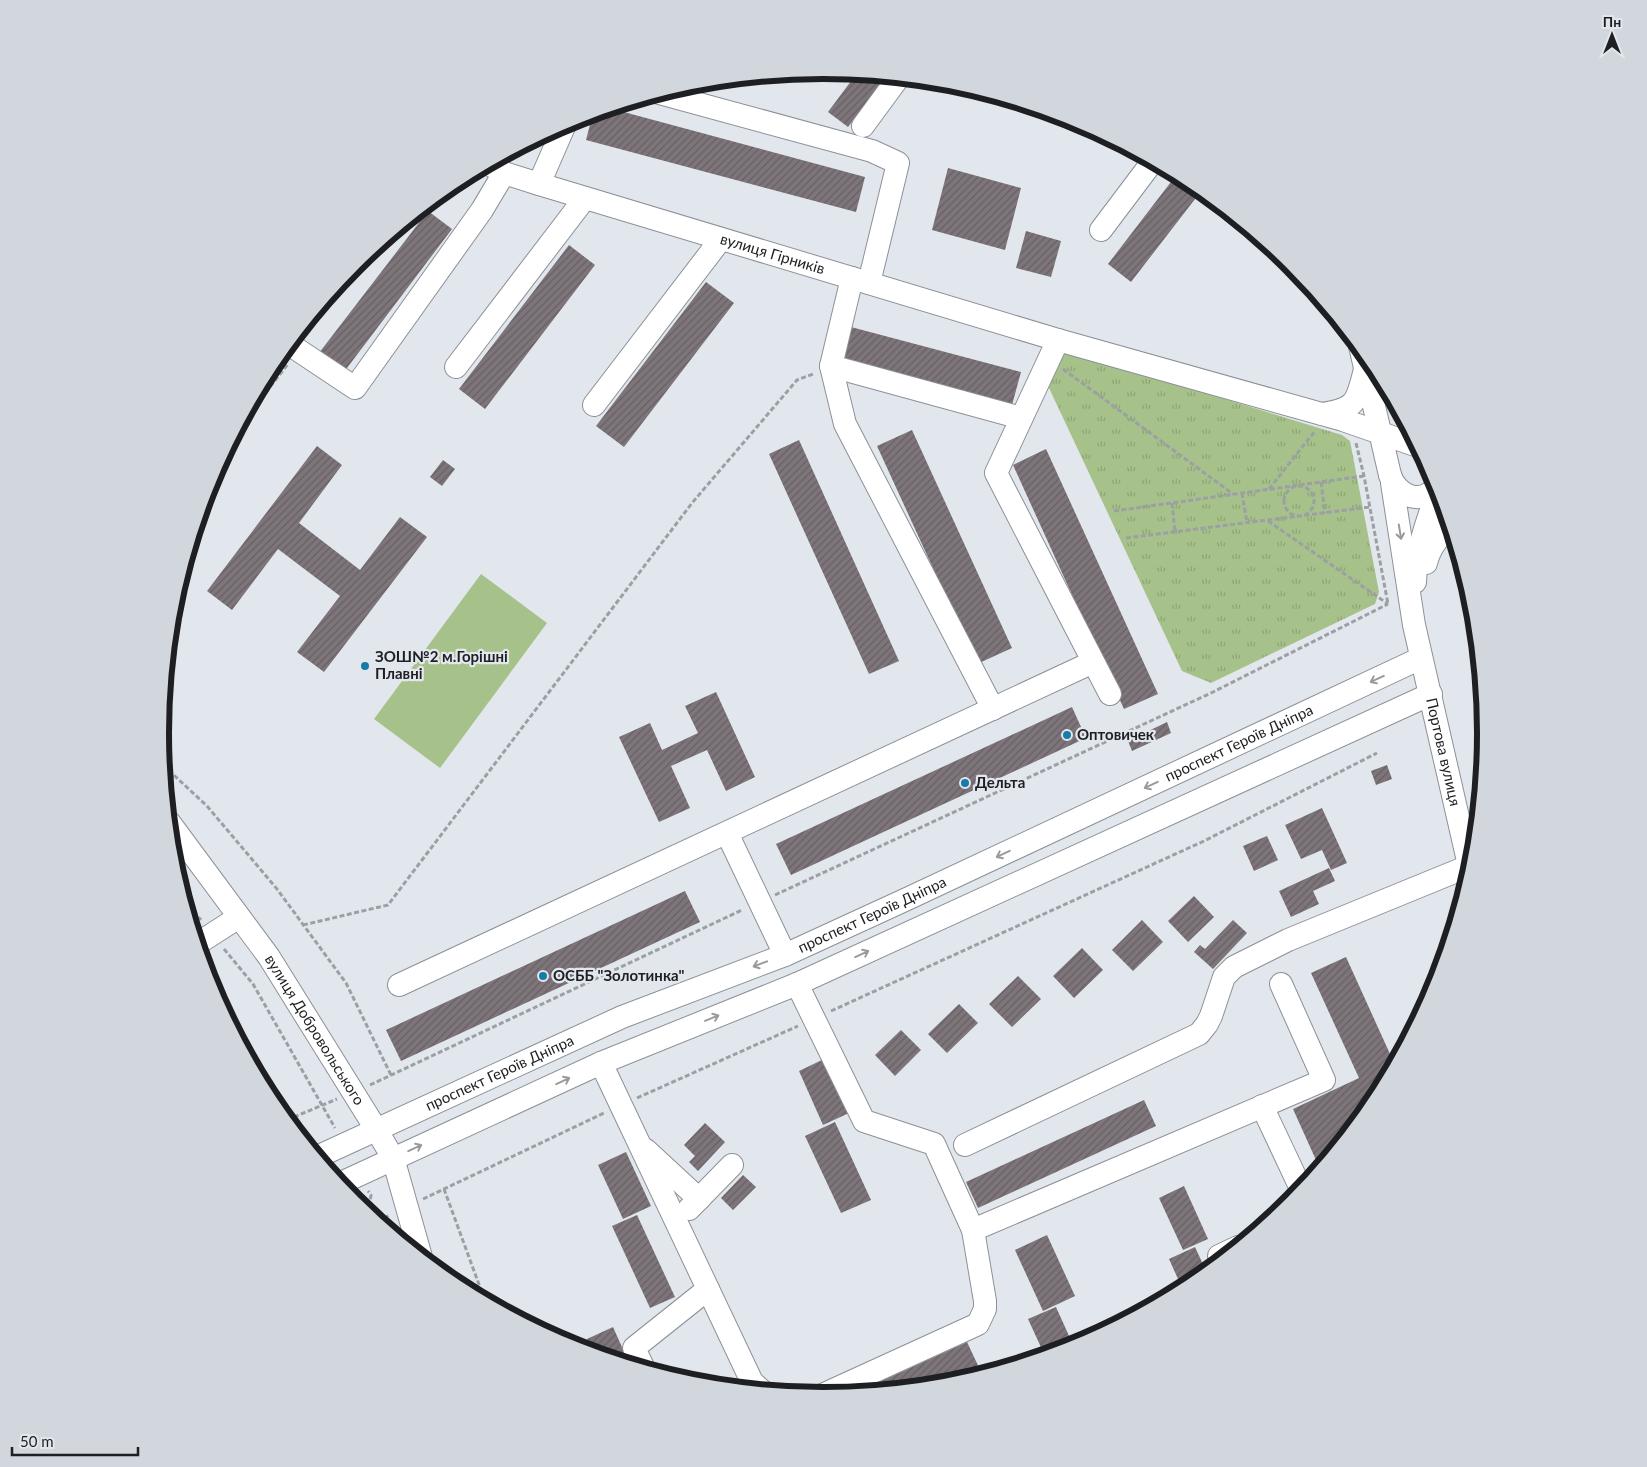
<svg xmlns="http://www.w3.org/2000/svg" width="1647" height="1467" font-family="Lato,sans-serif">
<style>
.grass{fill:url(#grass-tufts)}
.pitch{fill:#a6c189}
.building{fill:url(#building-hatch)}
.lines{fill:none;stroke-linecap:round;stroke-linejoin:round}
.minor-casing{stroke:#8c9097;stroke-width:24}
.path{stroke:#9ca0a5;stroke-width:3;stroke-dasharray:5 2.5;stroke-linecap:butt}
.minor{stroke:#fff;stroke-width:22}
.oneway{stroke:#9a9a9c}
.poi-dot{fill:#187ba7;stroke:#e2e7ee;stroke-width:2}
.labels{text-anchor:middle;stroke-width:4.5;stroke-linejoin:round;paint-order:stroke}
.street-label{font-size:15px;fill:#1e1f22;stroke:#e2e7ee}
.poi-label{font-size:15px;font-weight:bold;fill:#1e1f22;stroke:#e2e7ee;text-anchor:start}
.rim{fill:none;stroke:#1e1f22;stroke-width:6}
</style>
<defs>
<pattern id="grass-tufts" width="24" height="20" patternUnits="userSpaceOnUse" patternTransform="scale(1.25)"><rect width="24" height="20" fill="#a6c189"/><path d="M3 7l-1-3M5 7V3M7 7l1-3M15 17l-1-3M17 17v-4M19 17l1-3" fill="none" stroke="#8ea576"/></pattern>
<pattern id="building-hatch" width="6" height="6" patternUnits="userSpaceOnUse" patternTransform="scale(1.25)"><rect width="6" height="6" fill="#7d7579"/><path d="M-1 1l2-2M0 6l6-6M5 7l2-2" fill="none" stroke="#665f63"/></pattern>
</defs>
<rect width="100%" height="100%" fill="#e2e7ee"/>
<path class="grass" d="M 1065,350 L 1342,435 L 1350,441 L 1379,592 L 1375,604 L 1211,683 L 1182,671 L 1049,388 L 1051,377 Z"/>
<path class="pitch" d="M 481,574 L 547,623 L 440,768 L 374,719 Z"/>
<path class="building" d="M 857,73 L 887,76 L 848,127 L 828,112 Z
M 609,108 L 865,177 L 856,212 L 586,140 L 593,113 Z
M 1075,120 L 1078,121 L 1105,135 L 1099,143 L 1073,122 Z
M 948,168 L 1021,188 L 1005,250 L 932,230 Z
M 1177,174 L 1192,182 L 1202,190 L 1131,282 L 1108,264 Z
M 428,211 L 452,229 L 344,372 L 319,353 Z
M 1026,231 L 1061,241 L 1051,277 L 1016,268 Z
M 569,245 L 595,265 L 485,409 L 459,389 Z
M 706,282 L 734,303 L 624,447 L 596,426 Z
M 851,327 L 1021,372 L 1012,405 L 842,360 Z
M 912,430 L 1012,648 L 977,664 L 877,446 Z
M 799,440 L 899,661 L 869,674 L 769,454 Z
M 317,446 L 342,465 L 299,523 L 360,570 L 400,517 L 427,537 L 324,672 L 297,652 L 340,596 L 278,549 L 232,610 L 207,591 Z
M 1046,449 L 1158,694 L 1124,709 L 1013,465 Z
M 443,460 L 455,469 L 442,486 L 430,477 Z
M 716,692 L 755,777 L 726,791 L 707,750 L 671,766 L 690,808 L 659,822 L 619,737 L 650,723 L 662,750 L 698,733 L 685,706 Z
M 1072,707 L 1086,738 L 791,875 L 776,844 Z
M 1167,722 L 1171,733 L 1132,751 L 1128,741 Z
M 1387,765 L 1392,779 L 1376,785 L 1371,771 Z
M 1322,808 L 1347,863 L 1331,870 L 1322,850 L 1301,859 L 1285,825 Z
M 1267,836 L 1278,860 L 1254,871 L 1243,846 Z
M 1329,868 L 1335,881 L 1313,891 L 1319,904 L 1291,917 L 1279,891 Z
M 685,891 L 700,922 L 401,1061 L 386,1030 Z
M 1194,896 L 1214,917 L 1188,942 L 1168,921 Z
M 1142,920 L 1163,942 L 1133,971 L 1112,950 Z
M 1233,920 L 1247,933 L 1213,969 L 1194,952 L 1200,945 L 1205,949 Z
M 1082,948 L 1103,970 L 1074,998 L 1053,976 Z
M 1346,957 L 1395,1065 L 1375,1102 L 1320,1169 L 1293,1109 L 1359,1078 L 1311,973 Z
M 1018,976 L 1041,999 L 1012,1027 L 989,1004 Z
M 959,1004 L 978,1023 L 947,1053 L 928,1034 Z
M 901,1030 L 921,1050 L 895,1076 L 875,1055 Z
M 824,1059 L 849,1113 L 823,1125 L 799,1071 Z
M 1144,1100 L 1156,1126 L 978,1208 L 966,1182 Z
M 835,1122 L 871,1200 L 841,1213 L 805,1136 Z
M 705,1123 L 725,1142 L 698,1171 L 689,1162 L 695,1156 L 684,1145 Z
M 626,1152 L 651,1206 L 623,1219 L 598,1165 Z
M 743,1175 L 756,1187 L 733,1210 L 721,1198 Z
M 1184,1186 L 1208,1239 L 1183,1250 L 1159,1198 Z
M 637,1215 L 675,1297 L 650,1308 L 612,1226 Z
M 1047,1235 L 1075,1296 L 1043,1311 L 1015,1250 Z
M 1195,1247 L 1207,1273 L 1192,1285 L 1183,1290 L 1169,1259 Z
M 1056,1307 L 1074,1347 L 1045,1356 L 1028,1319 Z
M 613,1327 L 630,1365 L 594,1354 L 587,1339 Z
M 967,1342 L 982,1374 L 953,1384 L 853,1394 Z"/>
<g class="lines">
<defs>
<g id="minor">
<path d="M 659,93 L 872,151 L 898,163 L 869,283"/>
<path d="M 863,126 L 899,77"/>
<path id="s1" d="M 489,164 L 504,173 L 539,184 L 1058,340 L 1343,420 L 1415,445"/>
<path d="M 539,184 L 566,122"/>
<path d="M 1101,230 L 1153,161"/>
<path d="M 852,278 L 831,366 L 845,424 L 993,709"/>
<path d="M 1058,340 L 996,473 L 1110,694"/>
<path d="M 289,344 L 355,388 L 482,210 L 504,173"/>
<path d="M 1360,346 L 1390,475"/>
<path d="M 831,366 L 1021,418"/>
<path d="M 456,367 L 585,198"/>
<path d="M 594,405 L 721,239"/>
<path d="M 1322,414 C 1357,409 1357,401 1365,369"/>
<path d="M 1390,475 C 1397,497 1424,507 1438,484"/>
<path id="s2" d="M 1392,483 L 1414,625 L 1471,874"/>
<path d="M 1426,563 C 1430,547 1438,537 1451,526"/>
<path d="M 1415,582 C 1416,548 1429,518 1439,486"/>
<path id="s3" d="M 169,822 L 269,957 L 376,1129 L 393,1158 L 421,1257"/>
<path d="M 727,833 L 785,955"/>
<path d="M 197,944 L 239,917"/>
<path d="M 797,984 L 864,1121 L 934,1144 L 973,1230 L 985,1301 L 985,1309 L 978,1324 L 818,1397"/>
<path d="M 399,985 L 1093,662"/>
<path d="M 601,1063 L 752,1382 L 762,1391"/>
<path d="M 1262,1106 L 1302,1191"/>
<path d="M 965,1145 L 1199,1034 L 1207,1024 L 1211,1016 L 1224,977 L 1234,967 L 1288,940 L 1469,866"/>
<path d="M 646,1150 L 699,1199"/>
<path id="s4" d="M 317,1157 L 622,1017 L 785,955 L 907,899 L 1421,658"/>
<path d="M 339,1184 L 601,1063 L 797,984 L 1431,694"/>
<path d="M 689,1209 L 732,1165"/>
<path d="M 973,1230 L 1324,1080 L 1281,984"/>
<path d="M 1219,1256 L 1238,1247"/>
<path d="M 644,1369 L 634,1348 L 708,1289"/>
</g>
</defs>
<use href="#minor" class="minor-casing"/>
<path class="path" d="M 1063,369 L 1233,494
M 256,395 L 281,362
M 238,428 L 288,364
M 1356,443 L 1364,476 L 1388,604
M 1321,482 L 1325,513
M1284 501a15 15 0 1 1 30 0a15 15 0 1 1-30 0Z
M 1269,489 L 1315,431
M 1242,493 L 1247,523
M 1172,503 L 1175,532
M 1114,511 L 1364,476
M 1268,521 L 1388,604
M 1126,538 L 1370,507
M 163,765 L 207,806 L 277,889 L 346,983 L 391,1075
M 775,895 L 1211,693 L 1388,604
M 184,900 L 201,920
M 303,925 L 388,905 L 692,503 L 797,380 L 813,374
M 224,949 L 253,984 L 335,1128
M 831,1011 L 1204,841 L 1377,753
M 370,1085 L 742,910
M 637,1098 L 798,1026
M 287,1120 L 337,1099
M 444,1189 L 481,1290 L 483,1300
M 423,1199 L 604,1113
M 368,1214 L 371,1195 L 368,1191
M 377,1221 L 390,1215"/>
<use href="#minor" class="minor"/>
</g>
<defs><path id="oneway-shaft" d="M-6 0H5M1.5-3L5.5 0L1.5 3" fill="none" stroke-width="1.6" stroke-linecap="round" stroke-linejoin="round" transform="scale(1.25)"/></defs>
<g class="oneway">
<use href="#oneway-shaft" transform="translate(1400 532) rotate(81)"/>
<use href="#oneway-shaft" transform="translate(1377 679) rotate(155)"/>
<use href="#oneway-shaft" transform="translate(1151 785) rotate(155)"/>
<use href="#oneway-shaft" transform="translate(1003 854) rotate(155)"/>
<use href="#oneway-shaft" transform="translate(862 954) rotate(-25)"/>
<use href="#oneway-shaft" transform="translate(760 964) rotate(159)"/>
<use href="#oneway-shaft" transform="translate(712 1018) rotate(-22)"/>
<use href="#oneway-shaft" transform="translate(563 1081) rotate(-25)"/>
<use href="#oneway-shaft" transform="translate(415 1148) rotate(-25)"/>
</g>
<g class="poi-dot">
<circle cx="365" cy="666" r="5"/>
<circle cx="1067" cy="735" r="5"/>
<circle cx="965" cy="783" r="5"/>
<circle cx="543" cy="976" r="5"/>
</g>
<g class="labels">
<g class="street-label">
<text dy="5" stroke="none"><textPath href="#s1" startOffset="298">вулиця Гірників</textPath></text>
<text dy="5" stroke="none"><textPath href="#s4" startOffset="1011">проспект Героїв Дніпра</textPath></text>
<text dy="5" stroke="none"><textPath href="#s2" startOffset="274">Портова вулиця</textPath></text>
<text dy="5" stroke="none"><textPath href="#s4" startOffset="606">проспект Героїв Дніпра</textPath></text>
<text dy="5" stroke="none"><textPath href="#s3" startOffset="254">вулиця Добровольського</textPath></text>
<text dy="5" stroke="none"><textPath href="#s4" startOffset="201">проспект Героїв Дніпра</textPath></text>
</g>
<g class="poi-label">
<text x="375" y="662">ЗОШ№2 м.Горішні<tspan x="375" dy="17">Плавні</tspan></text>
<text x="1077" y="740">Оптовичек</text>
<text x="975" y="788">Дельта</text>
<text x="553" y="981">ОСББ "Золотинка"</text>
</g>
</g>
<path d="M0 0H1647V1467H0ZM169 733a654 654 0 1 1 1308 0a654 654 0 1 1-1308 0Z" fill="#d2d7de" fill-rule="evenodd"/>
<path class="rim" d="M169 733a654 654 0 1 1 1308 0a654 654 0 1 1-1308 0Z"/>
<g transform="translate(1612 35)" stroke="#e2e7ee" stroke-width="4" paint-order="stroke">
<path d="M0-4L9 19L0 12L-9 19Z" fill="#1e1f22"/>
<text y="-8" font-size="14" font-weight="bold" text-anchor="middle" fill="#1e1f22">Пн</text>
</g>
<path d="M12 1447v8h126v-8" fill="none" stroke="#1e1f22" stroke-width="2.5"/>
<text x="20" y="1447" font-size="15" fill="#1e1f22" stroke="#e2e7ee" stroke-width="4" paint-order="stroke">50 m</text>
</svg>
